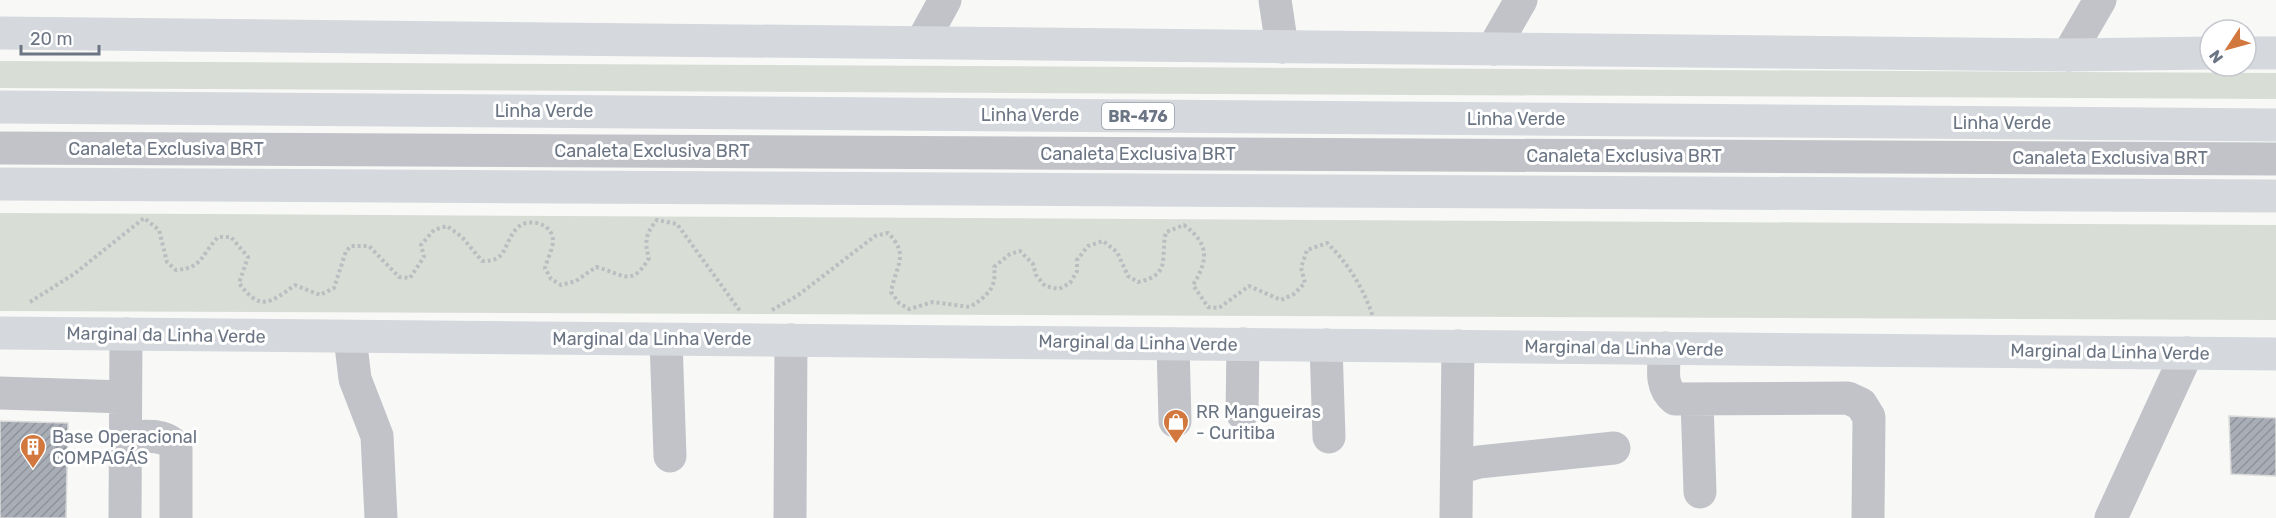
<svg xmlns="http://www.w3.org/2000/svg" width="2276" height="518" font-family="Rubik,sans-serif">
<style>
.green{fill:#d8ddd6}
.building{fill:url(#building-hatch);stroke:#dadad9;stroke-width:1.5}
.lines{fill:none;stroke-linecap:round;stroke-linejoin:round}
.path{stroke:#bbbdc0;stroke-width:4;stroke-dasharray:3 3;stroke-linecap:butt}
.minor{stroke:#c1c3c8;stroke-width:33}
.major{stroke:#d5d8dd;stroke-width:33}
.highway{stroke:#d5d8dd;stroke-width:33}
.labels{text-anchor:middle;stroke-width:6;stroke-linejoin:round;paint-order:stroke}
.shield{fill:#fff;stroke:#979ea9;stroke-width:1.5}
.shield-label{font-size:16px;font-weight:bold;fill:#6b7584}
.street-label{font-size:18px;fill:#6b7584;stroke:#fff}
.poi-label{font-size:18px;fill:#6b7584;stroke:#fff;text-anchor:start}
</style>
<defs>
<pattern id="building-hatch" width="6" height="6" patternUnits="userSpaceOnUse" patternTransform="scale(1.5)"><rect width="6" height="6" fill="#a9aeb6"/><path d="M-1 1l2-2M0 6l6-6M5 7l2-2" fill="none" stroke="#8e929a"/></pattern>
</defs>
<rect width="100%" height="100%" fill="#f8f9f7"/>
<path class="green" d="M 0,61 L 2276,73 L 2276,99 L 0,88 Z
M 0,213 L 2276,225 L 2276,320 L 0,311 Z"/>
<path class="building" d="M 2229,416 L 2276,418 L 2276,476 L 2231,474 Z
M 0,421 L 68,423 L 66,518 L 0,518 Z"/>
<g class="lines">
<path class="path" d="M 30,302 L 74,274 L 144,218 L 159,230 L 167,262 L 176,270 C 203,268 201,255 218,237 L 231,237 L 248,257 L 239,283 C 260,312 270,303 295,285 L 320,295 L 334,288 L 346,251 L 351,246 L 369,246 L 399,277 L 410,278 L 424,257 L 421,245 L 434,230 L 447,226 L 462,237 L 482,261 C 508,262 503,243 517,228 C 528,217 553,223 553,241 C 553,248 547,260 545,268 L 551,279 L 561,285 L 576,281 L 596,267 C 622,273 631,289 649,258 C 644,241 646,233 657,220 L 677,224 L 740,311
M 772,310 L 797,296 L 875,236 L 888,233 C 910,255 896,265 891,292 L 899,303 L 909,309 L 933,302 L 970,307 C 987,296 997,288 994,267 L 1010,254 L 1020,251 L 1033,264 L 1036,275 L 1045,286 L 1059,289 L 1070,283 L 1077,271 L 1077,260 L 1088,246 L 1103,241 L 1117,252 L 1128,276 L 1138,282 C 1172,275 1160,257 1166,232 L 1184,225 C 1209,244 1209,259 1193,285 L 1208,307 L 1219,308 L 1249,286 L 1281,300 L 1294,294 L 1305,283 L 1301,268 L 1307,250 L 1327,243 C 1348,263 1364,289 1373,317"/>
<path class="minor" d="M 1275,0 L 1282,47
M 922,42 L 945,0
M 1493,49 L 1521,0
M 2068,55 L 2100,0
M 0,148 L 2276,159
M 350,337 L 355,379 L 377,436 L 381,518
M 666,340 L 670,456
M 1173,344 L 1175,421
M 1326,345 L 1329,437
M 1665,348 C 1664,367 1659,386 1675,399 L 1848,398 L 1861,404 L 1869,417 L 1868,518
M 0,393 L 125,397
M 1697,401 L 1700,492
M 1242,413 L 1243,344
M 125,437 C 142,437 166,432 176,448 L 176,518
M 1457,468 L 1479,462 L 1614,448
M 125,518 L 126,334
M 790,518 L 791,340
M 1456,518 L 1458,346
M 2111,518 L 2187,353"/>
<path class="major" d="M 0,33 L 2068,55 L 2210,53
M 2246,53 L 2276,53
M 0,333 L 2276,354"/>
<path class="highway" d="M 0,107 L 2276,125
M 0,184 L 2276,196"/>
</g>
<defs>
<symbol id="shop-pin" viewBox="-11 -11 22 30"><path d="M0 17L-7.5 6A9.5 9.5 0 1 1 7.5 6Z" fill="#d2773d" stroke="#fff"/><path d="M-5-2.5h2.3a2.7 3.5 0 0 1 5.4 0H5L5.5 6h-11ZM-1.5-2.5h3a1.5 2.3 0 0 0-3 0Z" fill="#fff"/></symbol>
<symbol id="building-pin" viewBox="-11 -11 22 30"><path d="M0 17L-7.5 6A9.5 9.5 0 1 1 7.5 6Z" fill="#d2773d" stroke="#fff"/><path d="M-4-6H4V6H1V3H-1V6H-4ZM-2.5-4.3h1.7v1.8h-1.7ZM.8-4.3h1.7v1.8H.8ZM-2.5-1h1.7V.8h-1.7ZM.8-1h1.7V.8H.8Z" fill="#fff"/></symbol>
</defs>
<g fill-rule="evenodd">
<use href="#shop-pin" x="1161" y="407" width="30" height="40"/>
<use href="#building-pin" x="18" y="432" width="30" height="40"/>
</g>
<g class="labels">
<rect class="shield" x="1102" y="103" width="72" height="26" rx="4.5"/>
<g class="shield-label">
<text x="1138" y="122">BR-476</text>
</g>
<g class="street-label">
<text x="544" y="117">Linha Verde</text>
<text x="1030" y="121">Linha Verde</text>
<text x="1516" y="125">Linha Verde</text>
<text x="2002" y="129">Linha Verde</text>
<text x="166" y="155">Canaleta Exclusiva BRT</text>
<text x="652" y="157">Canaleta Exclusiva BRT</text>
<text x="1138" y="160">Canaleta Exclusiva BRT</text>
<text x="1624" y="162">Canaleta Exclusiva BRT</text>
<text x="2110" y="164">Canaleta Exclusiva BRT</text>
<text transform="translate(166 335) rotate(1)" y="6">Marginal da Linha Verde</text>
<text x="652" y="345">Marginal da Linha Verde</text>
<text transform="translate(1138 343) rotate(1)" y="6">Marginal da Linha Verde</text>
<text transform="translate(1624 348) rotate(1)" y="6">Marginal da Linha Verde</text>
<text transform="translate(2110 352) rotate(1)" y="6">Marginal da Linha Verde</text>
</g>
<g class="poi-label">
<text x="1196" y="418">RR Mangueiras<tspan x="1196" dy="21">- Curitiba</tspan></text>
<text x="52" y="443">Base Operacional<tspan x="52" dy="21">COMPAGÁS</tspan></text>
</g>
</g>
<g transform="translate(2228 48) rotate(234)"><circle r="28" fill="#ffffff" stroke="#c4c8ce" stroke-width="1.5"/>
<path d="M0-4.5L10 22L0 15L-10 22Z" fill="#d2773d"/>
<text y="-9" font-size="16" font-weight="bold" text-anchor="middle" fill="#6b7584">N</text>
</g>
<path d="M21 45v9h78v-9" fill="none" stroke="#6b7584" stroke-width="3"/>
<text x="30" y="45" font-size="18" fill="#6b7584" stroke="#ffffff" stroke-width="4.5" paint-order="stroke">20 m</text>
</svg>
